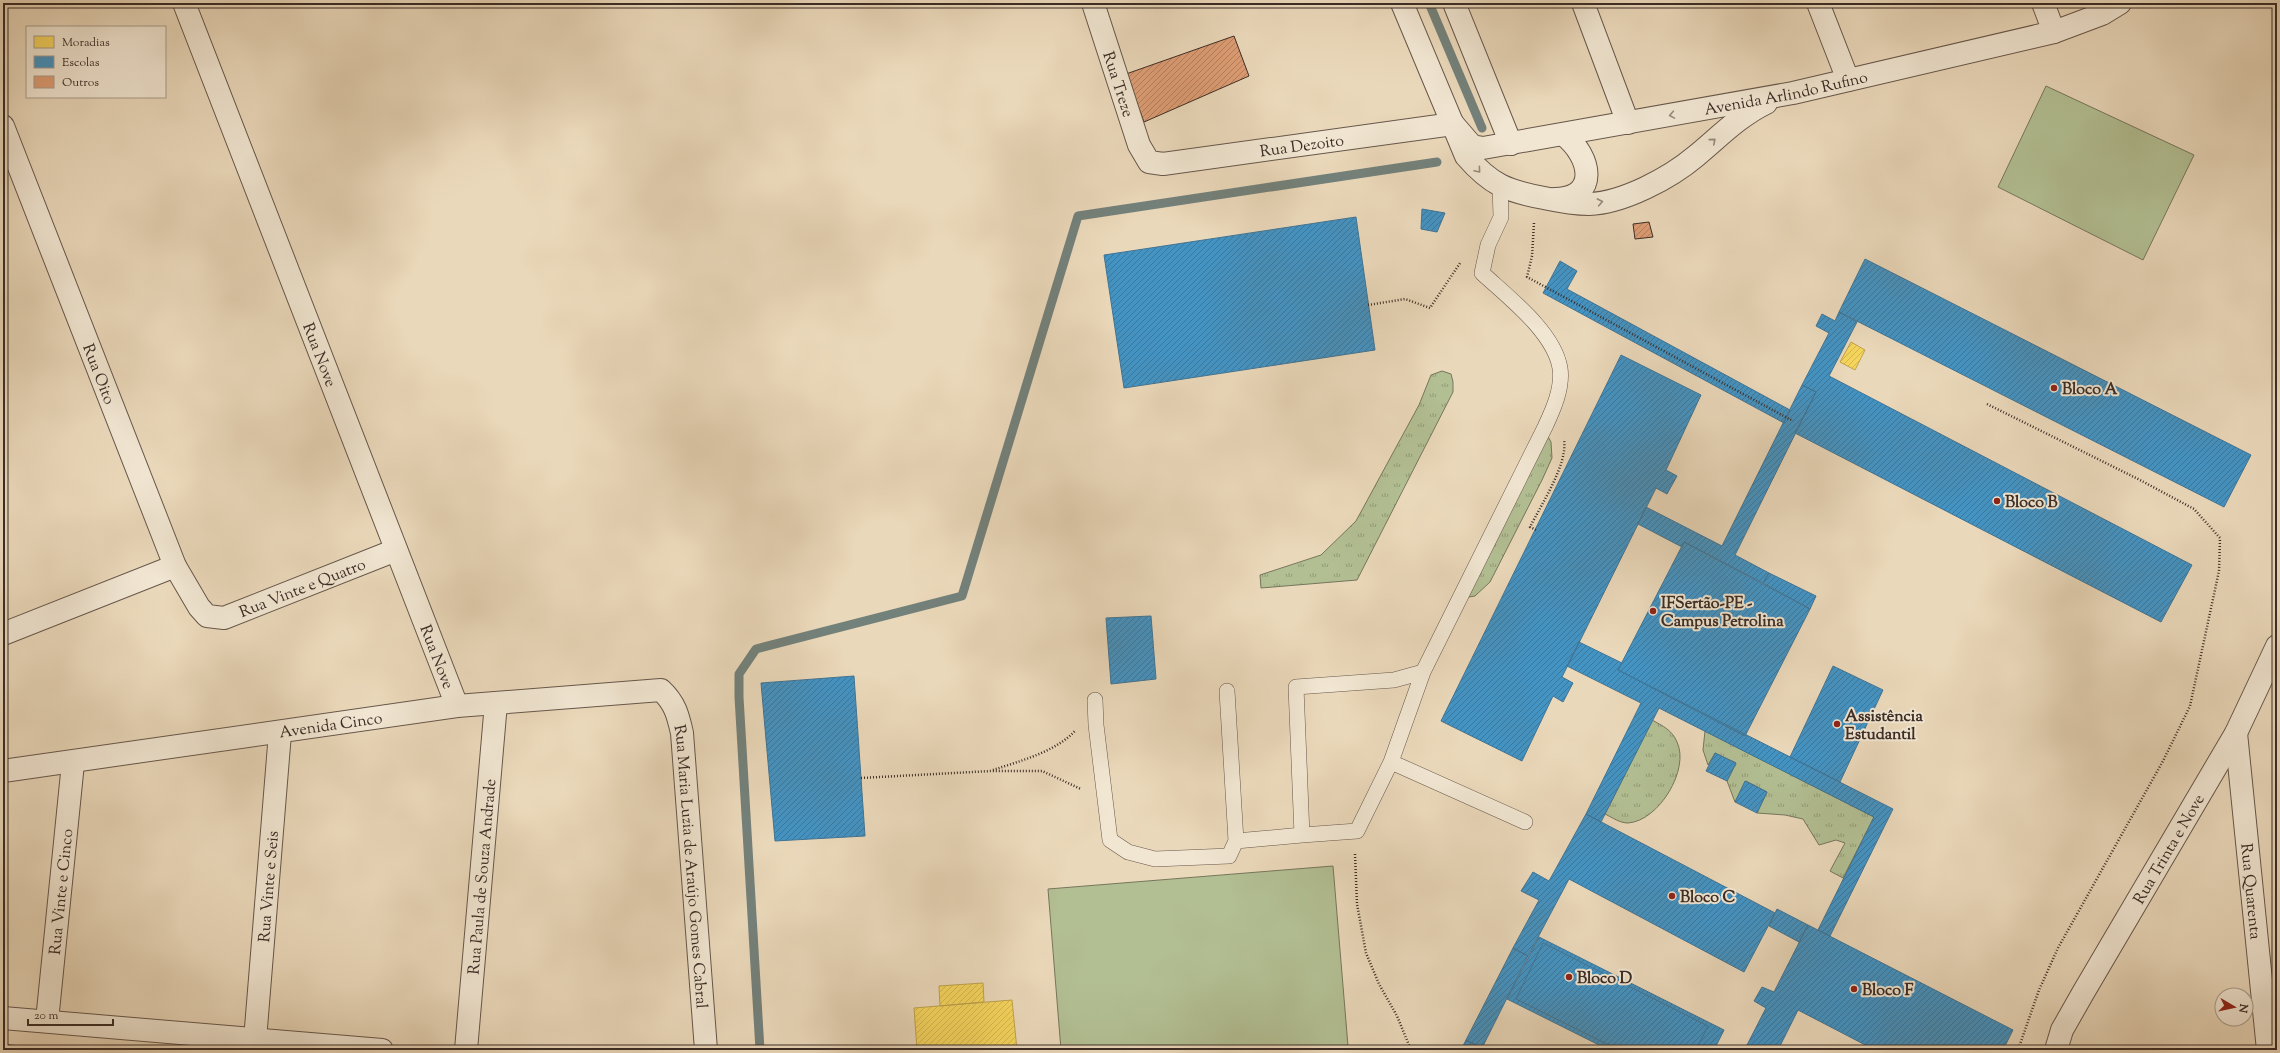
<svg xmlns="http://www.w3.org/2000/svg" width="2280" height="1053" font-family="'Sorts Mill Goudy',serif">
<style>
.grass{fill:url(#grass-tufts);stroke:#76765c}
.park{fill:url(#park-dots);stroke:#76765c}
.pitch{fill:#b2bf93;stroke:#76765c}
.homes{fill:url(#homes-hatch);stroke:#bea24c}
.schools{fill:url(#schools-hatch);stroke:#417494}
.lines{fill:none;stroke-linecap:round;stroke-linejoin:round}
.stream{stroke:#73817b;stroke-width:9}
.building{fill:url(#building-hatch);stroke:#3b2c26}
.service-casing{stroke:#67574b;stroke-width:16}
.minor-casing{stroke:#67574b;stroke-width:24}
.tertiary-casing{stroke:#67574b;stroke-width:24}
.path{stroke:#3b2c26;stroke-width:2.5;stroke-dasharray:1 2;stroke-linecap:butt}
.service{stroke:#f1e6d2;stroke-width:15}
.minor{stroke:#f1e6d2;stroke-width:22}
.tertiary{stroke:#f1e6d2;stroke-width:22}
.oneway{stroke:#96897c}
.poi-dot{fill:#8f2418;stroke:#f1e6d2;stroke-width:1.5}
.labels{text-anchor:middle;stroke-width:4;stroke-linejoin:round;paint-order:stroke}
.street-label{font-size:16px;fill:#3b2c26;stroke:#f1e6d2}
.poi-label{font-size:16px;font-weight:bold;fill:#3b2c26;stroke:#f1e6d2;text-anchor:start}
</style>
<defs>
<pattern id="grass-tufts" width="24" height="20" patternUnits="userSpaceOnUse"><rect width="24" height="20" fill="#b2bf93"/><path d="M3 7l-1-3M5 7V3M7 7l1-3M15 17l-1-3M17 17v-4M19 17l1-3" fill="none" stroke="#929b78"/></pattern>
<pattern id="park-dots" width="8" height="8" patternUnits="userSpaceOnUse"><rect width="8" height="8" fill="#b2bf93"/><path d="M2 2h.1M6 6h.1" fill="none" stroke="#929b78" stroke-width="1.8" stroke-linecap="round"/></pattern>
<pattern id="homes-hatch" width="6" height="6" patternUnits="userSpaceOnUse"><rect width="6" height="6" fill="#f6d55c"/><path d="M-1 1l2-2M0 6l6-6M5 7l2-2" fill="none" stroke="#d4b750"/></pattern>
<pattern id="schools-hatch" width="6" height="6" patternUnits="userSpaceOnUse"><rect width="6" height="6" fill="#4393c3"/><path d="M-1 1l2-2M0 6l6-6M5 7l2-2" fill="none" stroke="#39789e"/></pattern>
<pattern id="building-hatch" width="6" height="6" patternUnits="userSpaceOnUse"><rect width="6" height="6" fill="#de9d74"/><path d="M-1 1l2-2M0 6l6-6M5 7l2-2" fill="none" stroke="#b5805f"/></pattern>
</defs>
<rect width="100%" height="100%" fill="#ead8ba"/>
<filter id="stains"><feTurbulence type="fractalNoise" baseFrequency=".005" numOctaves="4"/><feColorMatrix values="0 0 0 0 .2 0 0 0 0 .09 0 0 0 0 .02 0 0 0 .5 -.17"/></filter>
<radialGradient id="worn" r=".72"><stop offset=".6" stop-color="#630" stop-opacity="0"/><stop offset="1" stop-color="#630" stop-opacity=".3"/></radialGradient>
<path class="grass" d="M 1442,371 L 1451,374 L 1453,382 L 1453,392 L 1357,580 L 1261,588 L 1260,575 L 1321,555 L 1356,521 L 1419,405 L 1431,375 Z
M 1546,433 L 1551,442 L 1552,458 L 1542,480 L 1490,582 L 1475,596 L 1463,598 Z
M 1652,720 C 1663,726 1672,730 1677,742 C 1690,769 1659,821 1628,823 C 1620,823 1613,818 1605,814 Z
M 1705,731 L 1874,817 L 1843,878 L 1830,871 L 1845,843 L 1836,840 L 1819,845 L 1803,819 L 1785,815 L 1757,813 L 1767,792 L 1746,781 L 1735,802 L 1727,781 L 1736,763 L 1715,753 L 1708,765 L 1703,750 Z"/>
<path class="park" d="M 3,1044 L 53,1050 L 3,1050 Z"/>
<path class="pitch" d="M 2046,86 L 2194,155 L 2143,260 L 1998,187 Z
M 1333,866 L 1348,1046 L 1299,1050 L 1061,1050 L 1048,889 Z"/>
<path class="homes" d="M 1851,342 L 1865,350 L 1855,370 L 1840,362 Z
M 983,983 L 984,1002 L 940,1006 L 939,986 Z
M 1012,1000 L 1017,1050 L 917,1050 L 914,1008 Z"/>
<path class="schools" d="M 1422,209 L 1445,213 L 1437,232 L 1421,229 Z
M 1356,217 L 1375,350 L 1124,388 L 1104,255 Z
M 1865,259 L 2251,455 L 2224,507 L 1839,312 Z
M 1560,261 L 1577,271 L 1567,289 L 1790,410 L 1784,423 L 1543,293 Z
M 1839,312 L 1857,322 L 1829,376 L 2192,565 L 2161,622 L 1795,433 L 1816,392 L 1802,385 L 1829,333 L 1816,326 L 1822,314 L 1835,321 Z
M 1621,355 L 1701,395 L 1666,470 L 1677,476 L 1667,494 L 1656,488 L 1562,677 L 1573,683 L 1563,702 L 1553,696 L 1522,761 L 1441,721 Z
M 1802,385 L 1816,392 L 1735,555 L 1769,573 L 1763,583 L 1684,542 L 1682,547 L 1638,524 L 1646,507 L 1722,546 Z
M 1684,542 L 1810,609 L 1745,736 L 1618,670 Z
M 1769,573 L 1816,596 L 1810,609 L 1763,583 Z
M 1151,616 L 1156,679 L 1111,684 L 1106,618 Z
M 1579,642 L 1622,663 L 1618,670 L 1893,809 L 1830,936 L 1818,930 L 1874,817 L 1659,708 L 1601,822 L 1586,814 L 1641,703 L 1567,666 Z
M 1833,666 L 1883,690 L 1840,782 L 1790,757 Z
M 854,676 L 865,836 L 775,841 L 761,683 Z
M 1715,753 L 1736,763 L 1727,781 L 1706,771 Z
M 1745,781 L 1767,792 L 1757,813 L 1735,802 Z
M 1586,814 L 1775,913 L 1744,972 L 1569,879 L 1528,956 L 1513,948 L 1539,900 L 1521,891 L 1533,872 L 1549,881 Z
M 1777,909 L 1808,925 L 1799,942 L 1769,926 Z
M 1808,925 L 2013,1030 L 2003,1050 L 1875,1050 L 1798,1010 L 1778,1050 L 1757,1050 L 1747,1045 L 1766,1008 L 1754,1001 L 1762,987 L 1774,992 Z
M 1539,937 L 1724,1030 L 1714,1050 L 1609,1050 L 1507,999 Z
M 1543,943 L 1708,1026 L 1696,1050 L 1619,1050 L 1516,999 Z
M 1513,948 L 1528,956 L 1482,1048 L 1466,1040 Z
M 1466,1040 L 1486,1050 L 1461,1050 Z"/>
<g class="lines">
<path class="stream" d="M 1429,3 L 1482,128
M 760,1050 L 739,697 L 739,674 L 756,649 L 962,596 L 1078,216 L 1437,162"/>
</g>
<path class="building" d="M 1234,36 L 1249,76 L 1144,122 L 1126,74 Z
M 1649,222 L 1653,237 L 1635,239 L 1633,224 Z"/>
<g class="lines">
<defs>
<path id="service" d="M 1423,672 L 1394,680 L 1296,687 L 1302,835 L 1357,831 L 1391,762 L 1423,672 L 1545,427 C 1553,410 1563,388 1560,368 C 1554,332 1508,297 1482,273 L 1488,245 L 1501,217 L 1500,186
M 1227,691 L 1236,841 L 1302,835
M 1095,700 L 1096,725 L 1110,840 L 1128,852 L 1155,859 L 1229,856 L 1236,841
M 1391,762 L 1525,822"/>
<g id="minor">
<path id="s1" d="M 184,3 L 457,706"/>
<path id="s2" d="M 1093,3 L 1139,145 L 1149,162 L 1163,164 L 1453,124"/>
<path d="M 1454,3 L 1511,144"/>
<path d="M 1583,3 L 1628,123"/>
<path d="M 1818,3 L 1848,80"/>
<path d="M 2043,3 L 2054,32"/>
<path id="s3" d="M 3,126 L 175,566 L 199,607 L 207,616 L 224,618 L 396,550"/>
<path d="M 3,634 L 175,566"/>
<path id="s4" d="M 2236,733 L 2268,1050"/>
<path id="s5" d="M 3,771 L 457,706 L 661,690 C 675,703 678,715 682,733 L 706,1050"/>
<path d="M 3,1018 L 382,1050"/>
<path id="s6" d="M 47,1021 L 73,763"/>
<path id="s7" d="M 255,1040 L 280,733"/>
<path id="s8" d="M 466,1050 L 496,703"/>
<path id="s9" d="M 2056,1050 L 2062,1030 L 2083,993 L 2236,733 L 2277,646"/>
</g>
<g id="tertiary">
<path d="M 1402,3 L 1466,156 C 1491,185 1507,191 1544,198 C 1558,201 1574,204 1589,204 C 1623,203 1670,178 1696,156 C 1719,137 1739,116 1766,103"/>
<path id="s10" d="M 1453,124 L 1472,146 L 1483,148 L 1793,93 L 2054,32 L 2102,14 L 2120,3"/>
<path d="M 1555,199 C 1600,198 1591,156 1564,135"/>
</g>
</defs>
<use href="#service" class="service-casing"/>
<use href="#minor" class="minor-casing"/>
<use href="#tertiary" class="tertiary-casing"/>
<path class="path" d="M 1534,223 L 1532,256 L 1527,277 L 1793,421
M 1368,305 L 1405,299 L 1430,308 L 1460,263
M 1987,404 L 2140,480 L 2194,509 L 2220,538 L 2219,571 L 2190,706 L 2163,761 L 2058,948 L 2039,990 L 2018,1050
M 1536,530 L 1530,527 C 1541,505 1568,464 1564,440
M 993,770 C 1020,761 1055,752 1075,731
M 861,778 L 991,771 L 1042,771 L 1081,789
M 1355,854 L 1357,904 L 1366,953 L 1379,984 L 1397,1016 L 1411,1050"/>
<use href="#service" class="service"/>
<use href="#minor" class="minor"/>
<use href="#tertiary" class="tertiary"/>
</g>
<defs><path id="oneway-chevron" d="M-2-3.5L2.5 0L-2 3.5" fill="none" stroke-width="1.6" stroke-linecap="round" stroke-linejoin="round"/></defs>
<g class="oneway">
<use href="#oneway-chevron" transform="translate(1672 115) rotate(170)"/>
<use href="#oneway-chevron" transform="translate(1713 141) rotate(-41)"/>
<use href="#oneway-chevron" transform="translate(1478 170) rotate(50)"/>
<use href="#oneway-chevron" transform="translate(1600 202) rotate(-11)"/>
</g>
<g class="poi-dot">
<circle cx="2054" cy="388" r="4"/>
<circle cx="1997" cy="501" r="4"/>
<circle cx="1653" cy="611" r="4"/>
<circle cx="1837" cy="724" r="4"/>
<circle cx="1672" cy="896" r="4"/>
<circle cx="1569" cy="977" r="4"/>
<circle cx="1854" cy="989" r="4"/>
</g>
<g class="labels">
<g class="street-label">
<text dy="6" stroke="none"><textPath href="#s2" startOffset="85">Rua Treze</textPath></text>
<text dy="6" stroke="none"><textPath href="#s10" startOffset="348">Avenida Arlindo Rufino</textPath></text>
<text dy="6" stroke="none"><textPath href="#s2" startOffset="323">Rua Dezoito</textPath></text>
<text dy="6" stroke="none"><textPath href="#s1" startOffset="377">Rua Nove</textPath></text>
<text dy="6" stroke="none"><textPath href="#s3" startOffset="266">Rua Oito</textPath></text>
<text dy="6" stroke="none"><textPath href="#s3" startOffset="633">Rua Vinte e Quatro</textPath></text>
<text dy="6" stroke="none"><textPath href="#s1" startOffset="701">Rua Nove</textPath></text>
<text dy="6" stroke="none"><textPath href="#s5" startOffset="331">Avenida Cinco</textPath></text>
<text dy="6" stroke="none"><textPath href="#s9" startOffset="231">Rua Trinta e Nove</textPath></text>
<text dy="6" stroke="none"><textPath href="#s5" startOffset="846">Rua Maria Luzia de Araújo Gomes Cabral</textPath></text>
<text dy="6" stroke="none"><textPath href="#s8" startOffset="174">Rua Paula de Souza Andrade</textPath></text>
<text dy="6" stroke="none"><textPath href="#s7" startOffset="154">Rua Vinte e Seis</textPath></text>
<text dy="6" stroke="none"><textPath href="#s4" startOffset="159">Rua Quarenta</textPath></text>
<text dy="6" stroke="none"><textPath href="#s6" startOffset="130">Rua Vinte e Cinco</textPath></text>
</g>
<g class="poi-label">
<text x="2062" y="394">Bloco A</text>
<text x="2005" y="507">Bloco B</text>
<text x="1661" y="608">IFSertão-PE -<tspan x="1661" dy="18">Campus Petrolina</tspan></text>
<text x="1845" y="721">Assistência<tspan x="1845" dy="18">Estudantil</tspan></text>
<text x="1680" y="902">Bloco C</text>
<text x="1577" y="983">Bloco D</text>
<text x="1862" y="995">Bloco F</text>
</g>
</g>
<rect width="2280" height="1053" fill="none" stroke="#ead8ba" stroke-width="16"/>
<rect x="4" y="4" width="2272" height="1045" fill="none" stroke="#3b2c26" stroke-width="2"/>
<rect x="8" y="8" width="2264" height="1037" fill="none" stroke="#3b2c26"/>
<rect x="26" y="26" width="140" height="72" fill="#f1e6d2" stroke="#a89c8d"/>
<rect x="34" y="36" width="20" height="12" fill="#f6d55c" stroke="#a89c8d"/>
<text x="62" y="46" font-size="12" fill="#3b2c26">Moradias</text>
<rect x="34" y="56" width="20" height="12" fill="#4393c3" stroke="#a89c8d"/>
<text x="62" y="66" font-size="12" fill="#3b2c26">Escolas</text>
<rect x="34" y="76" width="20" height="12" fill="#de9d74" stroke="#a89c8d"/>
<text x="62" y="86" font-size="12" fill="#3b2c26">Outros</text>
<g transform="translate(2234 1007) rotate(99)"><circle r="19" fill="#f1e6d2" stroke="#a89c8d"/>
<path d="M0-3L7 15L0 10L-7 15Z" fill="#8f2418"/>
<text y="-6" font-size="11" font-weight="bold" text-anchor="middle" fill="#3b2c26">N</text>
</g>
<path d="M28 1019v6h85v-6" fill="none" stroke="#3b2c26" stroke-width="2"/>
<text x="34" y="1019" font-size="12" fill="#3b2c26" stroke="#f1e6d2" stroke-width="3" paint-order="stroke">20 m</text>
<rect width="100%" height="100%" filter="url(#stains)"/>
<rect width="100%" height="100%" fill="url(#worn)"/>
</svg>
